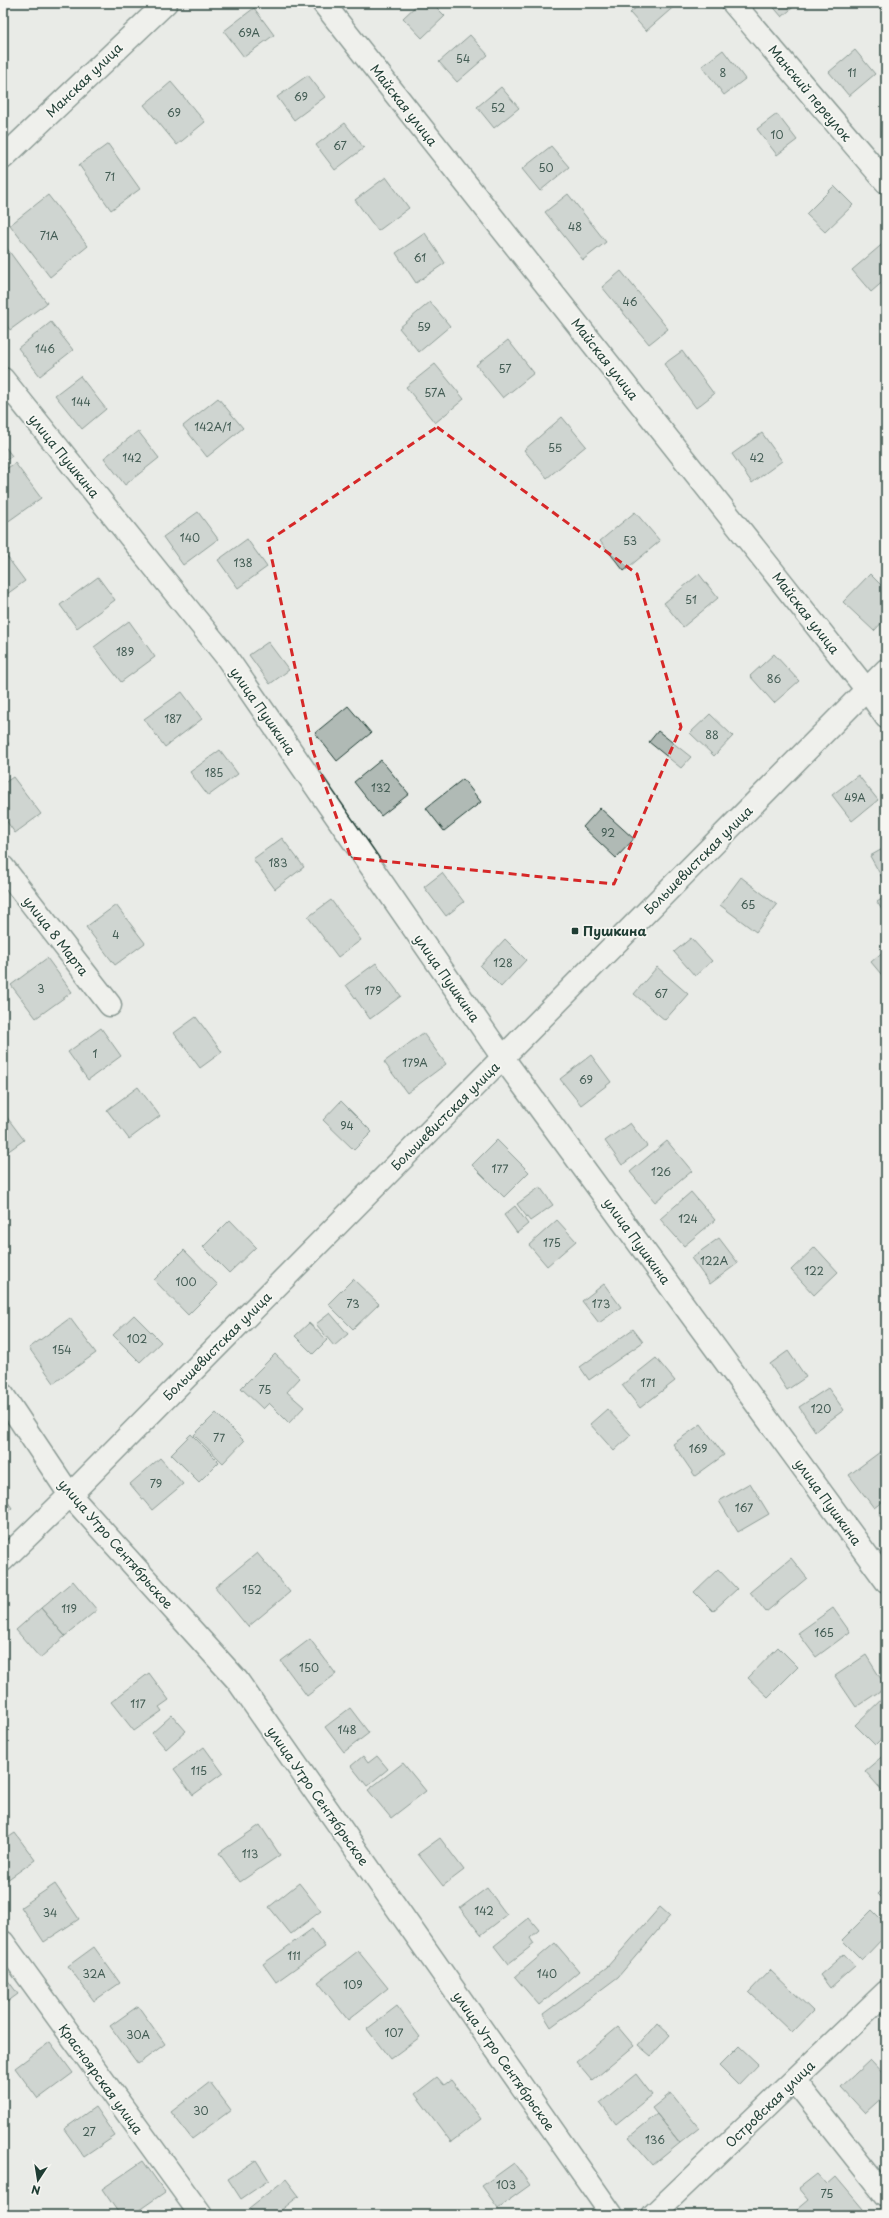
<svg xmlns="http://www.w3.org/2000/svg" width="889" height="2218" font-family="'Playpen Sans',sans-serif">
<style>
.building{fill:#b0bab5;stroke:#1f3d34}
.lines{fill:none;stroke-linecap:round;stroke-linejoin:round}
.minor-casing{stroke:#1f3d34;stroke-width:25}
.minor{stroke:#f6f6f2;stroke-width:22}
.marked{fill:none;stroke:#d62828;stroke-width:3;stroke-dasharray:8 5;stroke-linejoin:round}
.poi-dot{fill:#1f3d34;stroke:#f6f6f2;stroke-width:1.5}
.labels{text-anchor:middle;stroke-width:3.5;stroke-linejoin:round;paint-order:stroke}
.number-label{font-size:11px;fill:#435c54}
.street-label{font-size:13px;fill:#1f3d34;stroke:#f6f6f2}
.poi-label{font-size:13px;font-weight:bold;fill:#1f3d34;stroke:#f6f6f2;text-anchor:start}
</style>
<rect width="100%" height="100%" fill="#e9ebe7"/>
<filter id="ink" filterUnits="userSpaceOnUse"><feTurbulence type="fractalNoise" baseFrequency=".025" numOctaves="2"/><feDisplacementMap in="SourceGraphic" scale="8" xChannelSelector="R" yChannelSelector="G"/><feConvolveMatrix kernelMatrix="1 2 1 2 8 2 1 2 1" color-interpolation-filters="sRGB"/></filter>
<g filter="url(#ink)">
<path class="building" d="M 419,3 L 432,3 L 445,16 L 422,38 L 403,18 Z
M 641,3 L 678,3 L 646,31 L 630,13 Z
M 770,3 L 798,3 L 782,17 Z
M 254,8 L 274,35 L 244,57 L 224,31 Z
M 470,35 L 488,55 L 457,82 L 439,62 Z
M 723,50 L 745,79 L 724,95 L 702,66 Z
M 855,50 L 875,74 L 849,96 L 829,72 Z
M 308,75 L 325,97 L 294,120 L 277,97 Z
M 171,82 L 205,122 L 177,145 L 144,105 Z
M 501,87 L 519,108 L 494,128 L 477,107 Z
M 777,114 L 797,140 L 777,155 L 757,129 Z
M 345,123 L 364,148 L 335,170 L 316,145 Z
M 108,144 L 140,189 L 111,210 L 79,165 Z
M 551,146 L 569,167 L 540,191 L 522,169 Z
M 386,177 L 409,208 L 378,231 L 355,200 Z
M 834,186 L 853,205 L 825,232 L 806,214 Z
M 568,194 L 606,242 L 583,260 L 545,212 Z
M 48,195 L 88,246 L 50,277 L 10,225 Z
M 425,233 L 445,263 L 416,283 L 396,253 Z
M 886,241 L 886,279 L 871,292 L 852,270 Z
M 3,243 L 47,303 L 10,330 L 3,320 Z
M 621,271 L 668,329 L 649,344 L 602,287 Z
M 430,302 L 450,326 L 419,352 L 399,328 Z
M 51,322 L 73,350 L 40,376 L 18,348 Z
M 508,340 L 534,373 L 503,398 L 476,365 Z
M 682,351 L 714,394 L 696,408 L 664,364 Z
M 435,364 L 464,399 L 435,423 L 406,387 Z
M 80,376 L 106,409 L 82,429 L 55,395 Z
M 218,398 L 243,428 L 207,457 L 183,426 Z
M 562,417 L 586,446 L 547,478 L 524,450 Z
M 138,431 L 159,458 L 125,485 L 104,458 Z
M 762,433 L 782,461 L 752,483 L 732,454 Z
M 3,444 L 12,456 L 3,462 Z
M 15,463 L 41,498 L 3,525 L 3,471 Z
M 198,512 L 218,539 L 183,565 L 163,537 Z
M 635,512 L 660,541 L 624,571 L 600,541 Z
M 247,539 L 267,567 L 238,588 L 218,560 Z
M 5,554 L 25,581 L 3,597 L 3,555 Z
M 699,574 L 718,598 L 683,627 L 664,603 Z
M 870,574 L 886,590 L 886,618 L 874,631 L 843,602 Z
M 98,577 L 115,600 L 77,628 L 60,605 Z
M 129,621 L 155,657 L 121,682 L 94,647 Z
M 268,642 L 289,670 L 270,684 L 249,655 Z
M 774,654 L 799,681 L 774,703 L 750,676 Z
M 182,692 L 202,719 L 165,747 L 144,719 Z
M 348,706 L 371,733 L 337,761 L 315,733 Z
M 710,714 L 733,736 L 714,756 L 690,733 Z
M 658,731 L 691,757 L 681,768 L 649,742 Z
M 3,736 L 9,744 L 3,748 Z
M 220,750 L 238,774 L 208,796 L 190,772 Z
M 381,760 L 409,794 L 381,816 L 354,782 Z
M 858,775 L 878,800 L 852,821 L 832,795 Z
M 13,777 L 41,814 L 15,833 L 3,816 L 3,784 Z
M 463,779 L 481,802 L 444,831 L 426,808 Z
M 600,808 L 634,839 L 616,858 L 583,827 Z
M 282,838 L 304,867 L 275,889 L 253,859 Z
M 886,847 L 886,883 L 885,883 L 870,856 Z
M 442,873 L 464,902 L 446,916 L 424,887 Z
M 741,877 L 777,905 L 756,932 L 720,905 Z
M 886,896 L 886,916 L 877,902 Z
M 331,900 L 361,940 L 338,957 L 308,917 Z
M 116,905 L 145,943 L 115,965 L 86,927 Z
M 691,938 L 712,961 L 695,976 L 674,952 Z
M 505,939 L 526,960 L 501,987 L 480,966 Z
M 886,949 L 886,980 L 871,962 Z
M 47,958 L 72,992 L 36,1018 L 11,985 Z
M 376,963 L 401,996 L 370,1019 L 346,985 Z
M 657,967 L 688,994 L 665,1020 L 634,994 Z
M 196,1017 L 222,1052 L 200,1068 L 174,1033 Z
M 101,1028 L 121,1056 L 88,1080 L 68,1052 Z
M 423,1033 L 446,1064 L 407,1093 L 384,1062 Z
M 591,1055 L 611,1082 L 581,1105 L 560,1079 Z
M 138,1087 L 160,1116 L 129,1139 L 107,1110 Z
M 341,1101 L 372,1132 L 354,1150 L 323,1120 Z
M 6,1116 L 24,1140 L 3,1155 L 3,1118 Z
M 630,1123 L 647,1146 L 622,1165 L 605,1141 Z
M 497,1140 L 529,1172 L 504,1197 L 472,1165 Z
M 667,1141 L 692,1171 L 655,1202 L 630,1172 Z
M 540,1187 L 553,1205 L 530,1221 L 517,1204 Z
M 691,1192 L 715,1220 L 684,1246 L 660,1219 Z
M 515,1206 L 528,1224 L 517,1233 L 504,1215 Z
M 230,1220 L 256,1247 L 229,1273 L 203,1247 Z
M 557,1220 L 576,1241 L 547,1266 L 529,1245 Z
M 719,1238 L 738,1263 L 710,1284 L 691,1258 Z
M 815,1247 L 838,1272 L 814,1295 L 791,1270 Z
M 184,1250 L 218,1285 L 188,1315 L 154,1280 Z
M 353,1279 L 379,1304 L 353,1329 L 328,1304 Z
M 604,1284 L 621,1307 L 599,1323 L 582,1301 Z
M 330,1313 L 348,1334 L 334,1346 L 316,1324 Z
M 134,1315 L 161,1342 L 140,1362 L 113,1335 Z
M 70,1318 L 96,1353 L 54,1383 L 29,1348 Z
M 309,1323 L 327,1340 L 313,1354 L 295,1336 Z
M 633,1329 L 643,1342 L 589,1380 L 580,1367 Z
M 788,1351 L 806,1377 L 787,1390 L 770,1364 Z
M 275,1354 L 300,1378 L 287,1392 L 304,1407 L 289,1423 L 269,1403 L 263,1409 L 241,1388 Z
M 656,1358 L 675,1381 L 640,1408 L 622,1385 Z
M 828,1388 L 844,1410 L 815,1431 L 799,1407 Z
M 607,1409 L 631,1435 L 614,1451 L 590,1424 Z
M 216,1413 L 244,1441 L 223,1463 L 194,1435 Z
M 701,1424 L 724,1455 L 695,1476 L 673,1444 Z
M 191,1434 L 219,1462 L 199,1482 L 171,1454 Z
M 884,1449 L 886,1452 L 886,1499 L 874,1508 L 849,1475 Z
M 160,1458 L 183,1484 L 152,1510 L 130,1484 Z
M 750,1483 L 769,1514 L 738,1532 L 719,1501 Z
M 3,1495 L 12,1508 L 3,1515 Z
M 886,1509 L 886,1524 L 879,1514 Z
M 257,1553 L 290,1592 L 248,1627 L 215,1587 Z
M 791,1558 L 807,1578 L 766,1612 L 750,1592 Z
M 718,1569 L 737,1589 L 713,1611 L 694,1592 Z
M 73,1581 L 97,1610 L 65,1636 L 41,1608 Z
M 41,1608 L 65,1636 L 40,1658 L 16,1630 Z
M 833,1608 L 850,1632 L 816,1657 L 798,1633 Z
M 310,1639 L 336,1674 L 307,1696 L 281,1661 Z
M 778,1647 L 798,1667 L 768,1697 L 748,1678 Z
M 866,1655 L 886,1687 L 856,1707 L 835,1676 Z
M 149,1673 L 169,1700 L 159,1707 L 162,1711 L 134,1731 L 111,1702 Z
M 886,1695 L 886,1734 L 875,1745 L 855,1725 Z
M 350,1708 L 369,1733 L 344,1752 L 325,1727 Z
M 172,1715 L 186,1731 L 166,1749 L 152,1733 Z
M 204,1747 L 223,1773 L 193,1795 L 174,1769 Z
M 886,1753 L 886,1795 L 865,1771 Z
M 363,1756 L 368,1763 L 377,1756 L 388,1769 L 367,1786 L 351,1766 Z
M 403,1763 L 426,1791 L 391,1818 L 368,1790 Z
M 260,1825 L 280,1855 L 240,1882 L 219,1853 Z
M 15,1833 L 35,1860 L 3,1883 L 3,1841 Z
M 440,1838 L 464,1870 L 443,1886 L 418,1854 Z
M 299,1883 L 321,1911 L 291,1934 L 269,1907 Z
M 55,1884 L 79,1919 L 44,1942 L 21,1907 Z
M 886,1886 L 886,1902 L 878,1894 Z
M 487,1888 L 507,1915 L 481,1935 L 460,1908 Z
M 660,1907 L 670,1916 L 618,1977 L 551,2027 L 543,2014 L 607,1967 Z
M 872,1910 L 886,1924 L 886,1935 L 862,1960 L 842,1940 Z
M 529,1918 L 539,1930 L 530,1938 L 534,1944 L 508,1964 L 494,1946 Z
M 312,1929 L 325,1947 L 276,1982 L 263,1964 Z
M 555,1943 L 579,1971 L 539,2005 L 515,1977 Z
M 94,1947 L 120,1983 L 94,2001 L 68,1966 Z
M 358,1951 L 388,1988 L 348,2020 L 318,1982 Z
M 844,1954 L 855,1966 L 830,1988 L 820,1975 Z
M 770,1970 L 813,2011 L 792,2033 L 749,1992 Z
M 3,1974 L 18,1994 L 3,2005 Z
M 138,2006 L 165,2044 L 138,2064 L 110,2026 Z
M 397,2006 L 420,2037 L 390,2059 L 367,2029 Z
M 657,2023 L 670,2035 L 651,2056 L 638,2045 Z
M 618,2027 L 634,2046 L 592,2081 L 576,2062 Z
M 50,2042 L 73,2073 L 38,2099 L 15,2068 Z
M 739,2046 L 758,2064 L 738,2085 L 719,2066 Z
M 870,2060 L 886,2077 L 886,2094 L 865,2113 L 841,2087 Z
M 636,2074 L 652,2095 L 616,2124 L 600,2103 Z
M 437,2077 L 444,2085 L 451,2080 L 481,2119 L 451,2142 L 415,2094 Z
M 210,2082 L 231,2110 L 192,2139 L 171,2112 Z
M 671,2093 L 699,2128 L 680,2143 L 652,2108 Z
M 95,2107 L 115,2136 L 84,2157 L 64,2129 Z
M 657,2114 L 680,2143 L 653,2165 L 629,2137 Z
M 256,2160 L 269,2180 L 241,2199 L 228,2179 Z
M 143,2161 L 165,2192 L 132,2215 L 120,2215 L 102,2189 Z
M 514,2163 L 530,2185 L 498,2208 L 482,2186 Z
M 817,2174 L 827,2185 L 836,2177 L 863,2209 L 856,2215 L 802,2215 L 797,2210 L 809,2200 L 799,2188 Z
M 286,2179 L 299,2196 L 275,2215 L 255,2215 L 249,2208 Z
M 305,2211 L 308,2215 L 299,2215 Z"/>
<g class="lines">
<defs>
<path id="minor" d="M 323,3 L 867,690 L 886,717
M 733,3 L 886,182
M 3,158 L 166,3
M 3,379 L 225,655 L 503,1058 L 886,1581
M 3,867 L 110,1005
M 3,1395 L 70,1495 L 237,1680 L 612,2215
M 3,1560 L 70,1495 L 886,670
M 3,1942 L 201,2215
M 795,2081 L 886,2196
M 653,2215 L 886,1992"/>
</defs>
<use href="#minor" class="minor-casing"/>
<use href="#minor" class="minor"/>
</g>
</g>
<path d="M0 0H889V2218H0ZM 437,427 L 637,574 L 681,727 L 614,884 L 351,858 L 313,751 L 268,541 Z" fill="#e9ebe7" fill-opacity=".55" fill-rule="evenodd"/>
<path class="marked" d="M 437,427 L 637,574 L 681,727 L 614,884 L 351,858 L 313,751 L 268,541 Z"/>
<rect class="poi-dot" x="571" y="927" width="8" height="8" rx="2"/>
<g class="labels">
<g class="number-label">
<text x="249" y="37">69А</text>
<text x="463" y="63">54</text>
<text x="723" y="77">8</text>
<text x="852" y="77">11</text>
<text x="301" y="101">69</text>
<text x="498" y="112">52</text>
<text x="174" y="117">69</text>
<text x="777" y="139">10</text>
<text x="340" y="150">67</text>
<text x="546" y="172">50</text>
<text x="110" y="181">71</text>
<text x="575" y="231">48</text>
<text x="49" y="240">71А</text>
<text x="420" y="262">61</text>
<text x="630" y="306">46</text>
<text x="424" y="331">59</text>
<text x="45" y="353">146</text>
<text x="505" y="373">57</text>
<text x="435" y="397">57А</text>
<text x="81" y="406">144</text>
<text x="213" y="431">142А/1</text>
<text x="555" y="452">55</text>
<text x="132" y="462">142</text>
<text x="757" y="462">42</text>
<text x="190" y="542">140</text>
<text x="630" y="545">53</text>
<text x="243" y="567">138</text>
<text x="691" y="604">51</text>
<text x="125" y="656">189</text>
<text x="774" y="683">86</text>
<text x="173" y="723">187</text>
<text x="712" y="739">88</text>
<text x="214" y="777">185</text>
<text x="381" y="792">132</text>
<text x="855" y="802">49А</text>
<text x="608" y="837">92</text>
<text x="278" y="867">183</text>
<text x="748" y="909">65</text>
<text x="116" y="939">4</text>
<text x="503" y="967">128</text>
<text x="41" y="993">3</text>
<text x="373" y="995">179</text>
<text x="661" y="998">67</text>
<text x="95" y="1058">1</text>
<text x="415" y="1067">179А</text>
<text x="586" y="1084">69</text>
<text x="347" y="1130">94</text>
<text x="500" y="1173">177</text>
<text x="661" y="1176">126</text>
<text x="688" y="1223">124</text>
<text x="552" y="1247">175</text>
<text x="714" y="1265">122А</text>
<text x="814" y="1275">122</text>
<text x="186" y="1286">100</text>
<text x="353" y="1308">73</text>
<text x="601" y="1308">173</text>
<text x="137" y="1343">102</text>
<text x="62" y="1354">154</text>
<text x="648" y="1387">171</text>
<text x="265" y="1394">75</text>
<text x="821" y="1413">120</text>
<text x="219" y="1442">77</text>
<text x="698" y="1453">169</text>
<text x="156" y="1488">79</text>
<text x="744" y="1512">167</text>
<text x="252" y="1594">152</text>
<text x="69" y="1613">119</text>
<text x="824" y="1637">165</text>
<text x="309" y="1672">150</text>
<text x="138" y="1708">117</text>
<text x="347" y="1734">148</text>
<text x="199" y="1775">115</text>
<text x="250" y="1858">113</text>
<text x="484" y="1915">142</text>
<text x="50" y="1917">34</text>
<text x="294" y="1960">111</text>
<text x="94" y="1978">32А</text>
<text x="547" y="1978">140</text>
<text x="353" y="1989">109</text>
<text x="394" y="2037">107</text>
<text x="138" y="2039">30А</text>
<text x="201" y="2115">30</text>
<text x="89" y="2136">27</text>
<text x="655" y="2144">136</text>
<text x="506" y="2189">103</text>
<text x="827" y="2198">75</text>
</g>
<g class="street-label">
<text transform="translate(84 80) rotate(-44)" y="5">Манская улица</text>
<text transform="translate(810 93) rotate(50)" y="5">Манский переулок</text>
<text transform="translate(404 105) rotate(52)" y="5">Майская улица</text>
<text transform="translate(605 359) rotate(52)" y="5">Майская улица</text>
<text transform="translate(64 456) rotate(51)" y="5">улица Пушкина</text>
<text transform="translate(806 613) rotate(52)" y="5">Майская улица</text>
<text transform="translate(263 711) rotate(55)" y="5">улица Пушкина</text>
<text transform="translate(698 860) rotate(-45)" y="5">Большевистская улица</text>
<text transform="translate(56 936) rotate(52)" y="5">улица 8 Марта</text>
<text transform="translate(447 978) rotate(55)" y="5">улица Пушкина</text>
<text transform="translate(445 1116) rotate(-45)" y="5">Большевистская улица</text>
<text transform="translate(637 1241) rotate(54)" y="5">улица Пушкина</text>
<text transform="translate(217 1346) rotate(-45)" y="5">Большевистская улица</text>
<text transform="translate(828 1502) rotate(54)" y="5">улица Пушкина</text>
<text transform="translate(116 1544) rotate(49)" y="5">улица Утро Сентябрьское</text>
<text transform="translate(318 1796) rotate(55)" y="5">улица Утро Сентябрьское</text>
<text transform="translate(504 2061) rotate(55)" y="5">улица Утро Сентябрьское</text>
<text transform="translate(101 2079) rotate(54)" y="5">Красноярская улица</text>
<text transform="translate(770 2104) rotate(-44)" y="5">Островская улица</text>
</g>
<g class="poi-label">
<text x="583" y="936">Пушкина</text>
</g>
</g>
<rect width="889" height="2218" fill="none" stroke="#f6f6f2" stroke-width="16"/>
<rect x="8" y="8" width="873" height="2202" fill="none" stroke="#1f3d34" stroke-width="1.5" filter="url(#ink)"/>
<g transform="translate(38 2180) rotate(192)" stroke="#f6f6f2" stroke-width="3" paint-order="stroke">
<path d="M0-3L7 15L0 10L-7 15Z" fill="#1f3d34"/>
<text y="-6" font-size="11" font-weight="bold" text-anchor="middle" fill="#1f3d34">N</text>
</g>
</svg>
